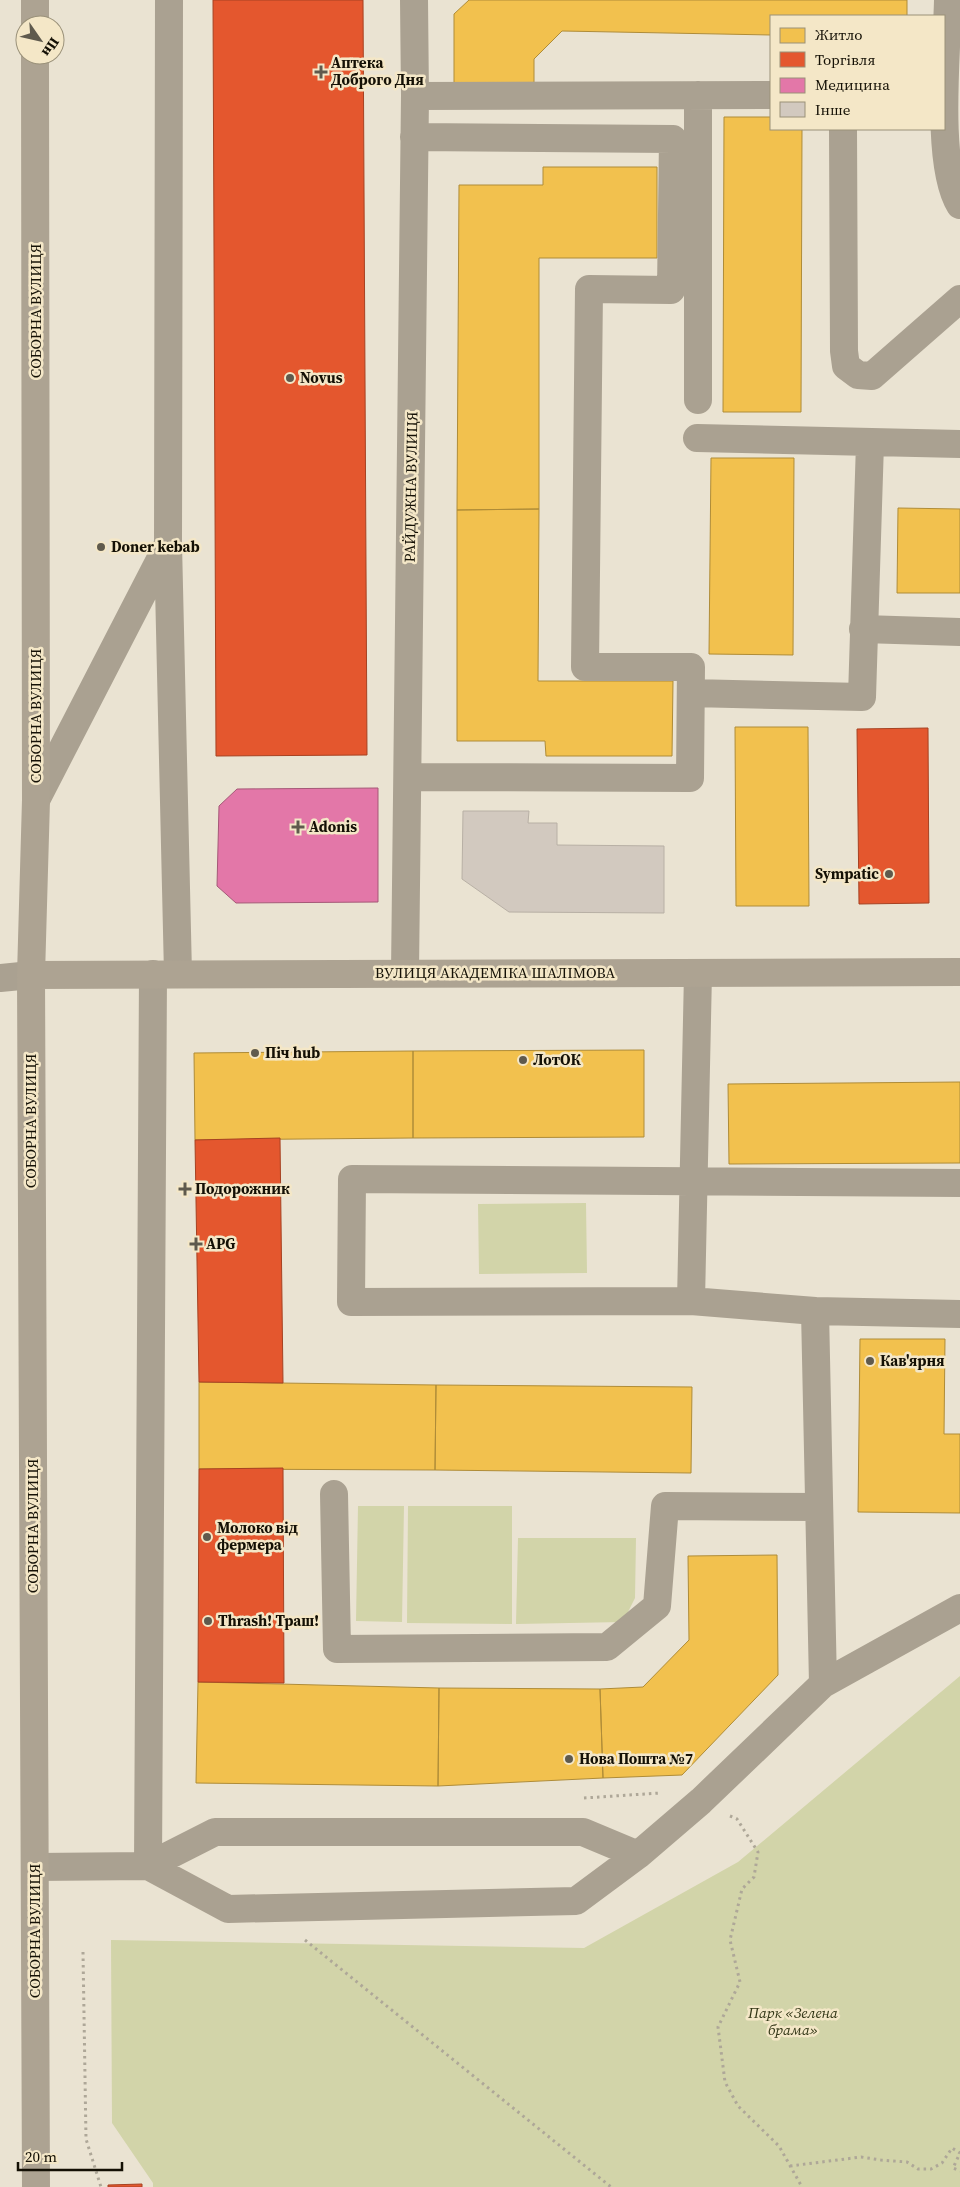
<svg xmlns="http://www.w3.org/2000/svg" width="960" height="2187" font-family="'Source Serif 4',serif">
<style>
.green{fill:#d2d4a9}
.homes{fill:#f2c14e;stroke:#af8c38}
.shops{fill:#e4572e;stroke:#a64222}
.health{fill:#e377a8;stroke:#a55877}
.building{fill:#d2c9bf;stroke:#b8b0a5}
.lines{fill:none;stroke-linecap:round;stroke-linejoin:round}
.path{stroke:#aea798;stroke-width:3;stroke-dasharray:2.5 4;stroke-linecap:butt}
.minor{stroke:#aaa191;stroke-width:28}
.major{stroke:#ada392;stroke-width:28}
.poi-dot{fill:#5f5a4d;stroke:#f4e7c7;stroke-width:2}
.labels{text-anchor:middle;stroke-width:5;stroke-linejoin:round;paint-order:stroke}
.poi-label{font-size:15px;font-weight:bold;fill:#141005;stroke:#f4e7c7;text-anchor:start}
.street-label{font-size:15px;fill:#141005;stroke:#f4e7c7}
.park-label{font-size:15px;font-style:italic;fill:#313515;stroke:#f4e7c7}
</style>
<rect width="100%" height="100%" fill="#eae3d2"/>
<path class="green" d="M 586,1203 L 587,1273 L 479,1274 L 478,1204 Z
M 358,1506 L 404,1506 L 402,1622 L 356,1621 Z
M 408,1506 L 512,1506 L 512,1624 L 407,1623 Z
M 518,1538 L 636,1538 L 635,1598 L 623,1622 L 516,1624 Z
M 960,1676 L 960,2187 L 153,2187 L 153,2183 L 112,2123 L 111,1940 L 584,1948 L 738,1862 Z"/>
<path class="homes" d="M 469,0 L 907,0 L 907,16 L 771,16 L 771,35 L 562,31 L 534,59 L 534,88 L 454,88 L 454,14 Z
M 724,117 L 771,117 L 771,129 L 802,129 L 801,412 L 723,412 Z
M 543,167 L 657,167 L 657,258 L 539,258 L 539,509 L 457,510 L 459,185 L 543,185 Z
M 711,458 L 794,458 L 793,655 L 709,654 Z
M 898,508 L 960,509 L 960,593 L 897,593 Z
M 539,509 L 538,681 L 673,681 L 672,756 L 546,756 L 545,741 L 457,741 L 457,510 Z
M 735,727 L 808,727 L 809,906 L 736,906 Z
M 644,1050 L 644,1137 L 413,1138 L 413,1051 Z
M 413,1051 L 413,1138 L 195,1140 L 194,1053 Z
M 960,1082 L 960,1163 L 729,1164 L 728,1084 Z
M 860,1339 L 945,1339 L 944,1434 L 960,1434 L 960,1513 L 858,1512 Z
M 199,1382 L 436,1385 L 435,1470 L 199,1469 Z
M 436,1385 L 692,1387 L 691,1473 L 435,1470 Z
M 777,1555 L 778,1675 L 682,1775 L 603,1778 L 600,1689 L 643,1687 L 689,1640 L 688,1556 Z
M 198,1682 L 439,1688 L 438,1786 L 196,1783 Z
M 439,1688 L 600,1689 L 603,1778 L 438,1786 Z"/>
<path class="shops" d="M 213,0 L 363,0 L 367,755 L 216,756 Z
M 928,728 L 929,903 L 859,904 L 857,729 Z
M 280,1138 L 283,1383 L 199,1382 L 195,1140 Z
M 283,1468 L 284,1683 L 198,1682 L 199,1469 Z
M 142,2184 L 142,2187 L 108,2187 L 108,2185 Z"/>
<path class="health" d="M 378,788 L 378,902 L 236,903 L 217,886 L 219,806 L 237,789 Z"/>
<path class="building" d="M 463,811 L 529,811 L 528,823 L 557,823 L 557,845 L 664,846 L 664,913 L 509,912 L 462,879 Z"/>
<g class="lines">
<path class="path" d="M 584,1798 L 660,1793
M 730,1816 L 737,1819 L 758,1852 L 754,1877 L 742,1889 L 730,1940 L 740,1982 L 718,2027 L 725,2082 L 738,2106 L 779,2146 L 802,2187
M 305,1940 L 611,2187
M 83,1952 L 86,2139 L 101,2187
M 790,2166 L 861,2157 L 881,2160 L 907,2162 L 918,2169 L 931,2169 L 942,2163 L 952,2148 L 960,2153 L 953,2168 L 960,2171"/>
<path class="minor" d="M 169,0 L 168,544 L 178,974
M 948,0 C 947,50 935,165 960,205
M 698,95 L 698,400
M 415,96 L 771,95
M 843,129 L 844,351 L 846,366 L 858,375 L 872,376 L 960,299
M 697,438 L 960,444
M 863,629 L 960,632
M 691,693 L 862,697 L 870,443
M 408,777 L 690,778 L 691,667 L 585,667 L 589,289 L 671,290 L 673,139 L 414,137
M 36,800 L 167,546
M 405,973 L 415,96 L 414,0
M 0,978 L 31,975
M 691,1301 L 698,973
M 815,1311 L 960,1314
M 334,1494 L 337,1649 L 607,1647 L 657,1606 L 665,1506 L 819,1507
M 823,1684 L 815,1311 L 691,1301 L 351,1302 L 352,1179 L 960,1183
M 148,1866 L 228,1909 L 576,1901 L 638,1855 L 701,1801 L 823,1684 L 960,1608
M 148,1866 L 153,974
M 35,1867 L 148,1866 L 215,1832 L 583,1832 L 638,1855"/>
<path class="major" d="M 35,0 L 35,25
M 35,55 L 36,800 L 31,975 L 36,2187
M 31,975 L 960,972"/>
</g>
<g class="poi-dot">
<path d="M318.5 64.5h5v5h5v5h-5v5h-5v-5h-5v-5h5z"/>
<circle cx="290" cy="378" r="5"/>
<circle cx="101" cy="547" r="5"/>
<path d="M295.5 819.5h5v5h5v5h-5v5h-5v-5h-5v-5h5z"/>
<circle cx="889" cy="874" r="5"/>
<circle cx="255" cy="1053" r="5"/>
<circle cx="523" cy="1060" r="5"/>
<path d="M182.5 1181.5h5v5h5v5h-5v5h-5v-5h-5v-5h5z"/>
<path d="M193.5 1236.5h5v5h5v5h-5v5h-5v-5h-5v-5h5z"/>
<circle cx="870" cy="1361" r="5"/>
<circle cx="207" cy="1537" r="5"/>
<circle cx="208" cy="1621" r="5"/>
<circle cx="569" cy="1759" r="5"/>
</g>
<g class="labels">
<g class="poi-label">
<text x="331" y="68">Аптека<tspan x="331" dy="17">Доброго Дня</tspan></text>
<text x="300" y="383">Novus</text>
<text x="111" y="552">Doner kebab</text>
<text x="309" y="832">Adonis</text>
<text x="879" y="879" text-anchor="end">Sympatic</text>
<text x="265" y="1058">Піч hub</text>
<text x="533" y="1065">ЛотОК</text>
<text x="195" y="1194">Подорожник</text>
<text x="206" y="1249">APG</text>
<text x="880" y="1366">Кав'ярня</text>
<text x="217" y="1533">Молоко від<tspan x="217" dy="17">фермера</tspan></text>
<text x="218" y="1626">Thrash! Траш!</text>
<text x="579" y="1764">Нова Пошта №7</text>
</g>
<g class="street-label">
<text transform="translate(36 311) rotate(-90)" y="5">СОБОРНА ВУЛИЦЯ</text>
<text transform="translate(411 487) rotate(-89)" y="5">РАЙДУЖНА ВУЛИЦЯ</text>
<text transform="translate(36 716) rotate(-90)" y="5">СОБОРНА ВУЛИЦЯ</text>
<text x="495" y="978">ВУЛИЦЯ АКАДЕМІКА ШАЛІМОВА</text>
<text transform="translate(31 1121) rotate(-90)" y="5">СОБОРНА ВУЛИЦЯ</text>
<text transform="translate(33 1526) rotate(-90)" y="5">СОБОРНА ВУЛИЦЯ</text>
<text transform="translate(35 1931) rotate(-90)" y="5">СОБОРНА ВУЛИЦЯ</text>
</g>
<g class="park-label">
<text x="793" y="2018">Парк «Зелена<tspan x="793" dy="17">брама»</tspan></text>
</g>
</g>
<rect x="770" y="15" width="175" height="115" fill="#f4e7c7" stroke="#9a9179"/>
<rect x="780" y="28" width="25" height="15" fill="#f2c14e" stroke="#9a9179"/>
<text x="815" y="40" font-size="15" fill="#141005">Житло</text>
<rect x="780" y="52" width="25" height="15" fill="#e4572e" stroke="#9a9179"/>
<text x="815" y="65" font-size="15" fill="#141005">Торгівля</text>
<rect x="780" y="78" width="25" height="15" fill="#e377a8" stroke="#9a9179"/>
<text x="815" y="90" font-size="15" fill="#141005">Медицина</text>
<rect x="780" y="102" width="25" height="15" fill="#d2c9bf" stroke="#9a9179"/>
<text x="815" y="115" font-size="15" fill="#141005">Інше</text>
<g transform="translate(40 40) rotate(124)"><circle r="24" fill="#f4e7c7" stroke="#9a9179"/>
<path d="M0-4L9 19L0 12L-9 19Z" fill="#5f5a4d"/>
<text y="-8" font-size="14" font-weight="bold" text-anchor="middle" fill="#141005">Пн</text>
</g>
<path d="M18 2162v8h104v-8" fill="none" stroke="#141005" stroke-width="2.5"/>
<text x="25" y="2162" font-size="15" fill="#141005" stroke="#f4e7c7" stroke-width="4" paint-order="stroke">20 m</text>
</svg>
